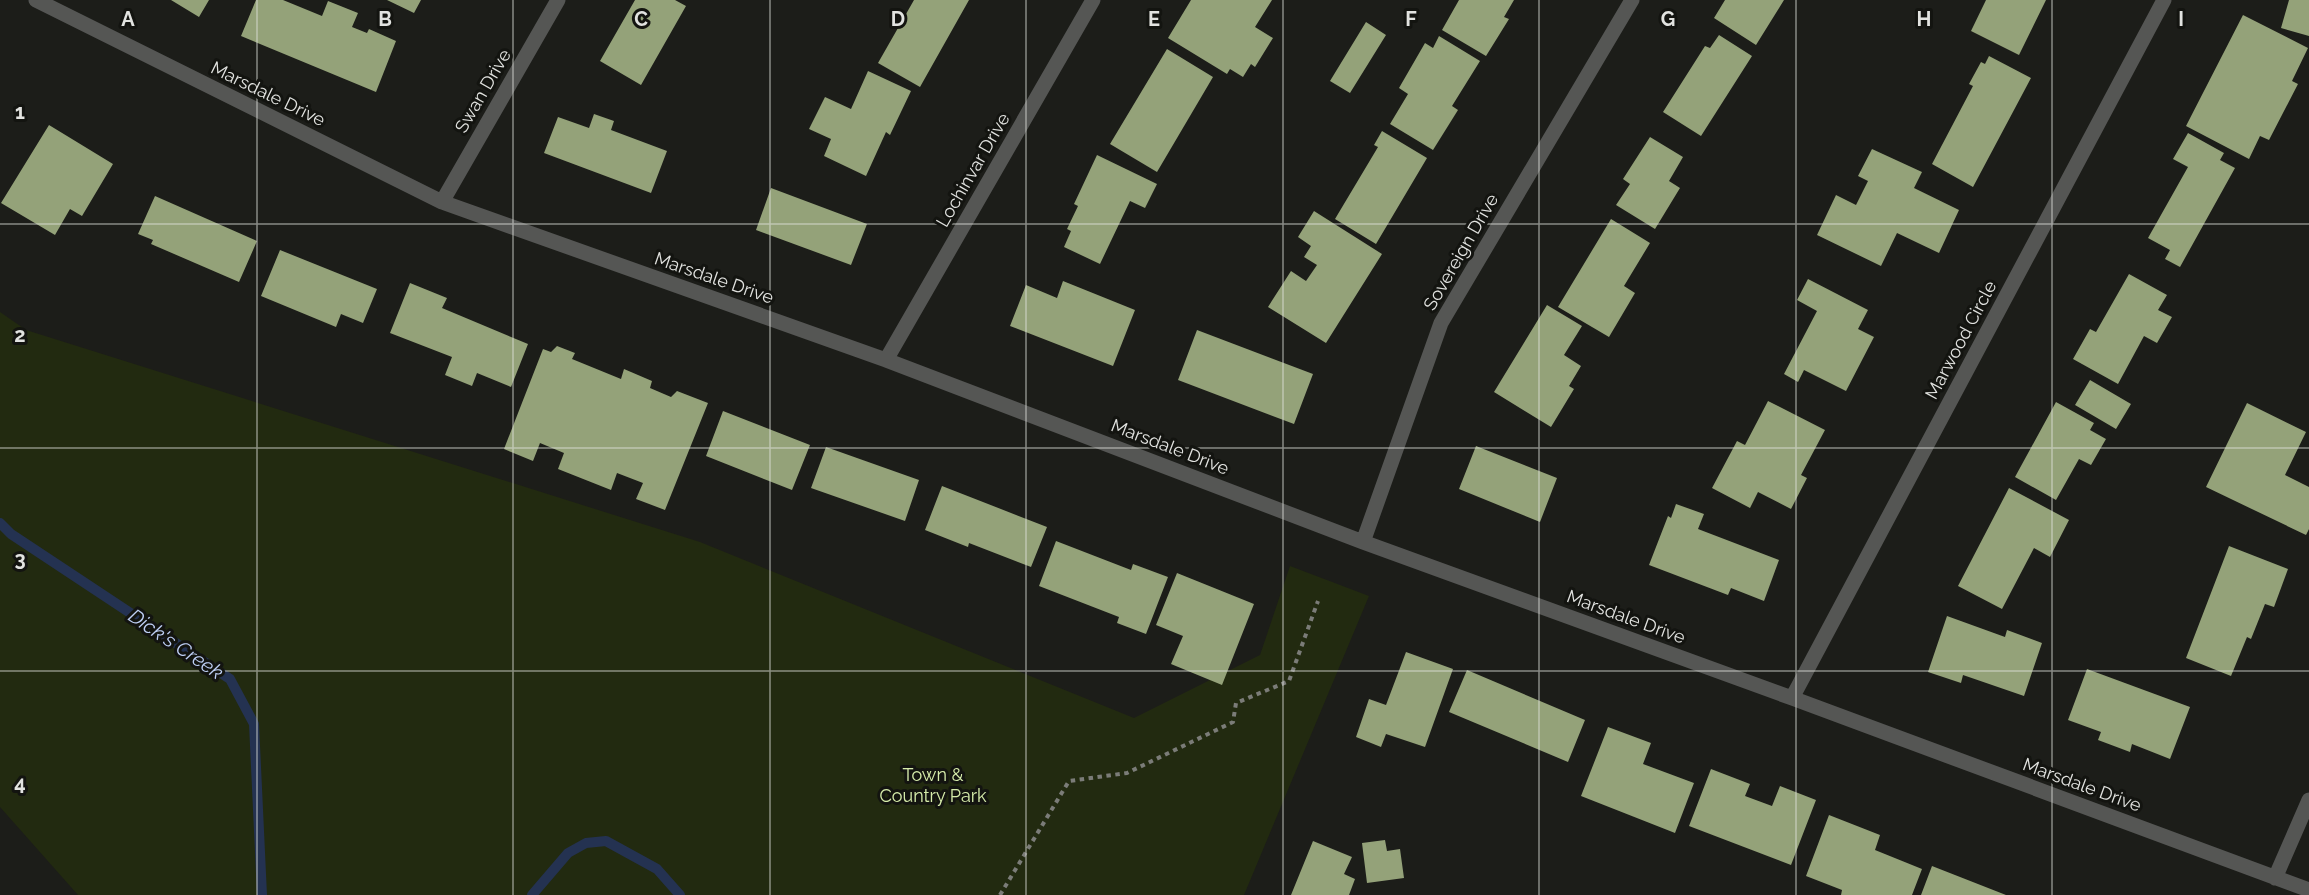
<svg xmlns="http://www.w3.org/2000/svg" width="2309" height="895" font-family="Raleway,sans-serif">
<style>
.green{fill:#222a10}
.lines{fill:none;stroke-linecap:round;stroke-linejoin:round}
.stream{stroke:#243251;stroke-width:10}
.building{fill:#94a279}
.path{stroke:#7b7c78;stroke-width:4;stroke-dasharray:4.5 4.5;stroke-linecap:butt}
.minor{stroke:#555654;stroke-width:15}
.grid{fill:none;stroke:#e2e3e0;stroke-width:1.5;stroke-opacity:0.55}
.labels{text-anchor:middle;stroke-width:6;stroke-linejoin:round;paint-order:stroke}
.street-label{font-size:18px;fill:#e2e3e0;stroke:#131410}
.park-label{font-size:18px;fill:#d7edab;stroke:#131410}
.water-label{font-size:20px;font-style:italic;fill:#becff4;stroke:#131410}
.grid-label{font-size:20px;text-anchor:middle;font-weight:bold;fill:#e2e3e0;stroke:#131410;stroke-width:6;stroke-linejoin:round;paint-order:stroke}
</style>
<rect width="100%" height="100%" fill="#1c1d19"/>
<path class="green" d="M 0,312 L 26,330 L 700,542 L 1134,718 L 1260,655 L 1290,566 L 1369,596 L 1244,895 L 78,895 L 0,807 Z"/>
<g class="lines">
<path class="stream" d="M 0,523 L 11,534 L 230,679 L 254,724 L 262,895
M 532,895 L 568,853 L 586,843 L 606,841 L 657,869 L 680,895"/>
</g>
<path class="building" d="M 171,0 L 209,0 L 199,17 Z
M 256,0 L 283,0 L 322,16 L 328,1 L 358,13 L 352,27 L 367,33 L 369,29 L 396,41 L 376,92 L 241,36 Z
M 387,0 L 421,0 L 414,13 Z
M 635,0 L 675,0 L 686,6 L 641,85 L 600,61 Z
M 914,0 L 969,0 L 920,87 L 878,63 Z
M 1191,0 L 1272,0 L 1255,27 L 1273,38 L 1255,67 L 1251,64 L 1243,77 L 1230,69 L 1227,74 L 1168,38 Z
M 1459,0 L 1514,0 L 1504,17 L 1509,19 L 1486,56 L 1442,30 Z
M 1725,0 L 1784,0 L 1756,45 L 1714,18 Z
M 1986,0 L 2046,0 L 2019,55 L 1971,31 Z
M 2289,0 L 2309,0 L 2309,36 L 2281,28 Z
M 2243,15 L 2308,48 L 2292,81 L 2298,84 L 2269,140 L 2260,136 L 2249,159 L 2186,126 Z
M 1366,22 L 1386,35 L 1350,93 L 1330,81 Z
M 1719,35 L 1752,56 L 1701,136 L 1663,112 L 1705,46 L 1710,48 Z
M 1439,36 L 1480,61 L 1452,106 L 1458,110 L 1433,150 L 1390,124 L 1408,94 L 1399,88 L 1425,43 L 1433,48 Z
M 1167,49 L 1213,77 L 1157,172 L 1110,144 Z
M 1989,56 L 2031,78 L 1973,187 L 1932,164 L 1973,86 L 1969,84 L 1981,62 L 1985,64 Z
M 868,71 L 911,91 L 890,135 L 886,132 L 866,176 L 824,156 L 831,139 L 809,129 L 825,97 L 851,109 Z
M 594,114 L 614,121 L 611,130 L 667,151 L 651,193 L 544,153 L 558,117 L 589,128 Z
M 49,125 L 113,164 L 82,216 L 70,209 L 55,235 L 1,203 Z
M 1382,131 L 1427,158 L 1376,244 L 1335,219 L 1378,147 L 1374,145 Z
M 2188,133 L 2224,153 L 2220,160 L 2235,168 L 2180,267 L 2165,259 L 2170,250 L 2148,238 L 2188,167 L 2173,159 Z
M 1650,137 L 1683,157 L 1669,181 L 1680,188 L 1655,229 L 1616,205 L 1630,184 L 1623,179 Z
M 1872,149 L 1922,172 L 1914,188 L 1959,210 L 1939,253 L 1897,233 L 1881,266 L 1817,235 L 1836,195 L 1856,205 L 1868,181 L 1858,176 Z
M 1097,155 L 1157,184 L 1145,208 L 1130,201 L 1100,264 L 1064,247 L 1071,231 L 1067,229 L 1078,206 L 1074,204 Z
M 771,188 L 867,224 L 851,265 L 756,230 Z
M 155,196 L 257,241 L 239,282 L 151,244 L 153,240 L 138,234 Z
M 1314,211 L 1382,254 L 1326,343 L 1268,307 L 1291,271 L 1306,281 L 1317,265 L 1304,257 L 1311,246 L 1298,237 Z
M 1611,219 L 1650,243 L 1624,286 L 1635,293 L 1609,337 L 1558,307 Z
M 280,250 L 377,289 L 363,323 L 341,314 L 336,327 L 261,296 Z
M 2129,274 L 2167,295 L 2158,310 L 2172,317 L 2157,343 L 2144,336 L 2118,384 L 2073,359 L 2090,329 L 2096,332 Z
M 1808,279 L 1868,310 L 1858,329 L 1874,337 L 1846,391 L 1804,370 L 1798,382 L 1784,374 L 1817,311 L 1797,300 Z
M 1063,281 L 1135,310 L 1113,366 L 1010,326 L 1026,285 L 1057,298 Z
M 410,283 L 447,298 L 442,308 L 528,344 L 511,387 L 477,373 L 472,386 L 445,375 L 452,357 L 390,333 Z
M 1547,305 L 1582,326 L 1564,355 L 1581,366 L 1569,386 L 1574,389 L 1551,427 L 1494,392 Z
M 1197,330 L 1313,374 L 1294,424 L 1178,380 Z
M 557,346 L 575,353 L 572,359 L 621,379 L 624,369 L 652,381 L 650,388 L 671,397 L 677,391 L 708,403 L 665,510 L 636,499 L 643,483 L 617,473 L 611,490 L 558,469 L 564,453 L 540,443 L 533,461 L 504,449 L 543,349 L 551,352 Z
M 2090,380 L 2131,404 L 2116,429 L 2075,405 Z
M 1768,401 L 1825,430 L 1801,475 L 1807,478 L 1791,509 L 1758,492 L 1750,508 L 1712,488 L 1737,441 L 1745,445 Z
M 2056,402 L 2094,423 L 2090,430 L 2106,439 L 2091,465 L 2079,459 L 2056,500 L 2015,477 Z
M 2247,403 L 2306,432 L 2285,475 L 2309,487 L 2309,529 L 2306,535 L 2206,487 Z
M 723,411 L 810,445 L 792,490 L 706,456 Z
M 1476,446 L 1557,478 L 1540,522 L 1459,489 Z
M 826,447 L 919,480 L 905,521 L 811,488 Z
M 942,486 L 1047,527 L 1031,567 L 969,543 L 968,547 L 925,530 Z
M 2009,488 L 2069,520 L 2050,557 L 2034,548 L 2002,609 L 1958,586 Z
M 1676,504 L 1704,514 L 1698,529 L 1779,560 L 1764,601 L 1731,588 L 1728,595 L 1649,565 L 1668,516 L 1671,518 Z
M 1056,541 L 1131,570 L 1133,564 L 1168,577 L 1146,634 L 1117,623 L 1119,617 L 1039,586 Z
M 2229,546 L 2288,569 L 2274,607 L 2265,604 L 2251,639 L 2247,637 L 2231,676 L 2186,658 Z
M 1177,573 L 1254,604 L 1222,685 L 1171,664 L 1183,636 L 1156,625 Z
M 1947,616 L 2005,637 L 2007,630 L 2042,643 L 2024,696 L 1963,675 L 1961,683 L 1928,672 Z
M 1406,652 L 1453,669 L 1425,747 L 1386,734 L 1381,747 L 1356,737 L 1369,699 L 1386,705 Z
M 2087,669 L 2190,707 L 2170,759 L 2132,744 L 2130,752 L 2098,740 L 2101,732 L 2068,720 Z
M 1467,670 L 1585,720 L 1568,762 L 1449,712 Z
M 1608,727 L 1651,743 L 1643,764 L 1694,783 L 1675,833 L 1581,796 Z
M 1711,769 L 1750,784 L 1745,796 L 1772,806 L 1780,786 L 1816,800 L 1791,865 L 1689,826 Z
M 1829,815 L 1880,835 L 1875,850 L 1922,869 L 1912,895 L 1841,895 L 1842,890 L 1806,876 Z
M 1385,840 L 1387,851 L 1400,849 L 1404,878 L 1367,883 L 1362,843 Z
M 1313,841 L 1352,857 L 1344,874 L 1355,879 L 1349,895 L 1291,895 Z
M 1932,866 L 2006,895 L 1921,895 Z"/>
<g class="lines">
<path class="path" d="M 1000,895 L 1069,781 L 1127,773 L 1233,722 L 1236,703 L 1289,681 L 1318,601"/>
<path class="minor" d="M 36,0 L 442,202 L 886,360 L 1363,542 L 1792,698 L 2309,890
M 442,202 L 558,0
M 886,360 L 1093,0
M 1363,542 L 1441,323 L 1632,0
M 1792,698 L 2164,0
M 2275,878 L 2309,800"/>
</g>
<path class="grid" d="M 257,0 L 257,895M 513,0 L 513,895M 770,0 L 770,895M 1026,0 L 1026,895M 1283,0 L 1283,895M 1539,0 L 1539,895M 1796,0 L 1796,895M 2052,0 L 2052,895M 0,224 L 2309,224M 0,448 L 2309,448M 0,671 L 2309,671"/>
<g class="labels">
<g class="street-label">
<text transform="translate(483 91) rotate(-60)" y="6">Swan Drive</text>
<text transform="translate(268 94) rotate(26)" y="6">Marsdale Drive</text>
<text transform="translate(973 170) rotate(-60)" y="6">Lochinvar Drive</text>
<text transform="translate(1461 252) rotate(-60)" y="6">Sovereign Drive</text>
<text transform="translate(714 278) rotate(19)" y="6">Marsdale Drive</text>
<text transform="translate(1961 340) rotate(-62)" y="6">Marwood Circle</text>
<text transform="translate(1170 447) rotate(21)" y="6">Marsdale Drive</text>
<text transform="translate(1626 617) rotate(20)" y="6">Marsdale Drive</text>
<text transform="translate(2082 785) rotate(20)" y="6">Marsdale Drive</text>
</g>
<g class="park-label">
<text x="933" y="781">Town &amp;<tspan x="933" dy="21">Country Park</tspan></text>
</g>
<g class="water-label">
<text transform="translate(176 644) rotate(34)" y="7">Dick's Creek</text>
</g>
</g>
<g class="grid-label">
<text x="128" y="26">A</text>
<text x="385" y="26">B</text>
<text x="641" y="26">C</text>
<text x="898" y="26">D</text>
<text x="1154" y="26">E</text>
<text x="1411" y="26">F</text>
<text x="1668" y="26">G</text>
<text x="1924" y="26">H</text>
<text x="2181" y="26">I</text>
<text x="20" y="119">1</text>
<text x="20" y="342">2</text>
<text x="20" y="566">3</text>
<text x="20" y="790">4</text>
</g>
</svg>
